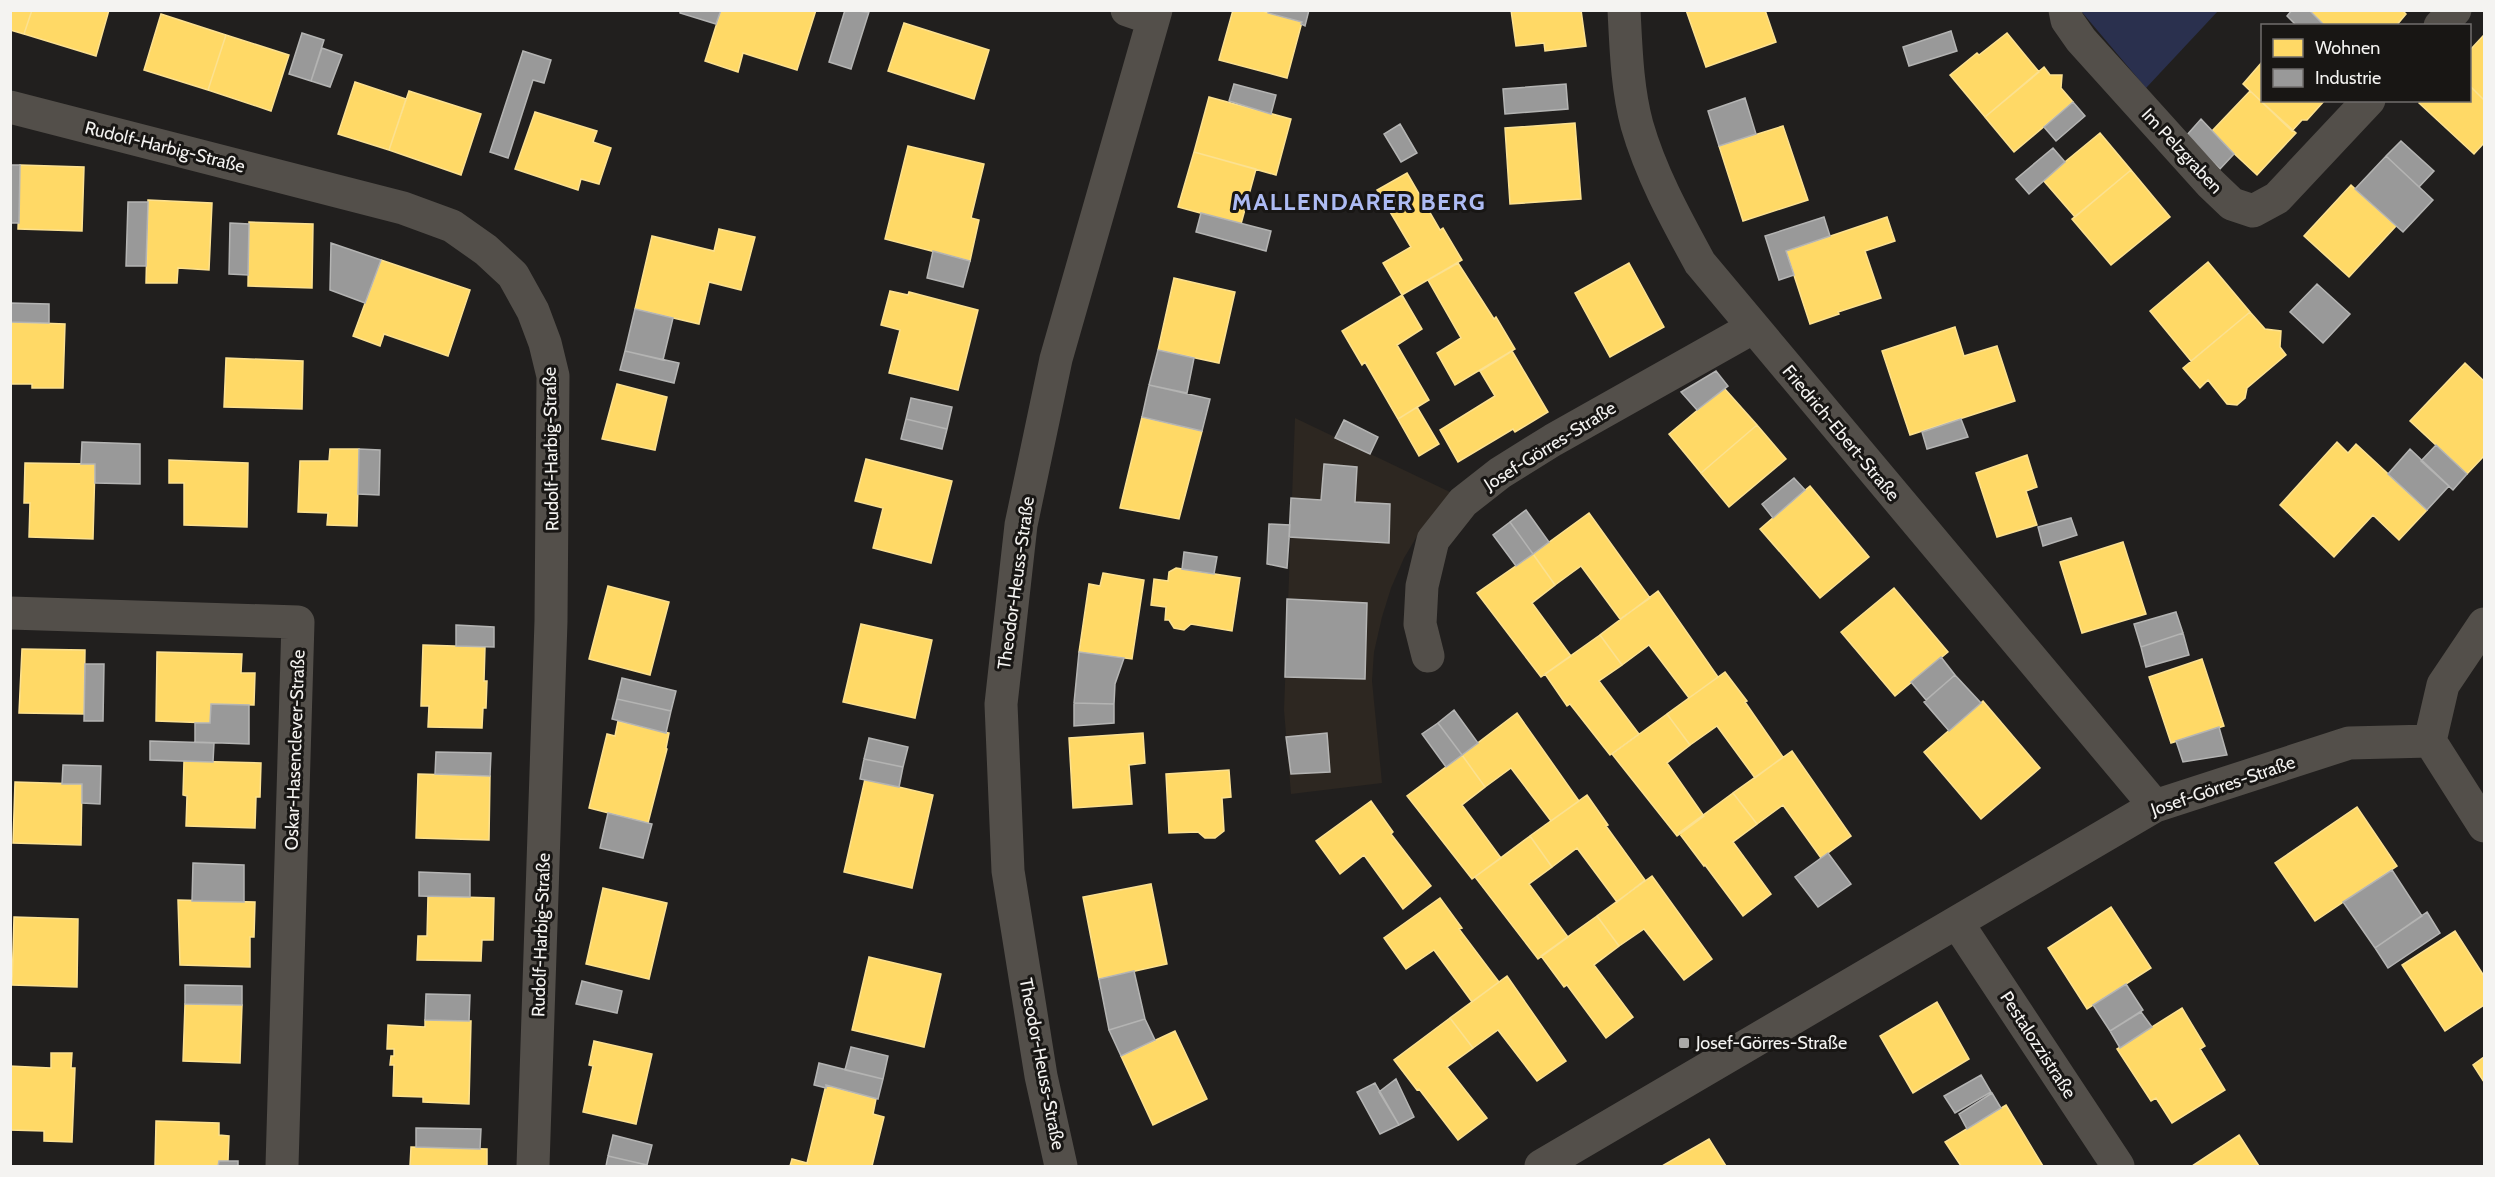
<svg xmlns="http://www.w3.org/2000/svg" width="2495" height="1177" font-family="Cabin,sans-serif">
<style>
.built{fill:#2d2721}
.green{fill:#2a304e}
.homes{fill:#ffd966;stroke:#fce190;stroke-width:1.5}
.industry{fill:#999;stroke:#b4b4b3;stroke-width:1.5}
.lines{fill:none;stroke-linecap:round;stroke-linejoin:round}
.minor{stroke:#534f4a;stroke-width:33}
.poi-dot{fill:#aaa9a7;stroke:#181614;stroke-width:2}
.labels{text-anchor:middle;stroke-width:6;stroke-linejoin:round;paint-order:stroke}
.street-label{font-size:18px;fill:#f4f3f1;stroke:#181614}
.poi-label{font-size:18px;fill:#f4f3f1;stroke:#181614;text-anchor:start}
.district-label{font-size:24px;font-weight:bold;letter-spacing:1.5px;fill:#adbbf3;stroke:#181614}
</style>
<rect width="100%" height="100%" fill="#211f1e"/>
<path class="built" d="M 1295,418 L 1452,493 L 1420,531 L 1404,558 L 1391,588 L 1382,617 L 1374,652 L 1372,681 L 1382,783 L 1291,794 L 1284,710 Z"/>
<path class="green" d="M 2081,11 L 2218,11 L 2146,88 Z"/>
<path class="homes" d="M 10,10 L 32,10 L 24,34 L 10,30 Z
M 32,10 L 109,10 L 96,56 L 24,34 Z
M 721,10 L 816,10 L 797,70 L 743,53 L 738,72 L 705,61 Z
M 1233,10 L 1259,10 L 1302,22 L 1287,78 L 1219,60 Z
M 1511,10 L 1581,10 L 1586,46 L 1545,51 L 1544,43 L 1516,46 Z
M 1686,10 L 1765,10 L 1776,42 L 1706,67 Z
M 2309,10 L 2402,10 L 2406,14 L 2396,26 L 2325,26 Z
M 161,14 L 226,35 L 208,90 L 144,70 Z
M 904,23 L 989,50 L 974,99 L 888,71 Z
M 2007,33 L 2039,72 L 1985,117 L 1950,75 L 1977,53 L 1979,55 Z
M 226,35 L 289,55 L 271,111 L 208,90 Z
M 2484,35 L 2484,100 L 2470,86 L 2470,50 Z
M 2262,62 L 2262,100 L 2325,100 L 2307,120 L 2302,120 L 2292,131 L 2243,84 Z
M 2044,67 L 2050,75 L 2062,75 L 2061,88 L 2073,102 L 2014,152 L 1985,117 Z
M 355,82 L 406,99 L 389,150 L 338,134 Z
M 2470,86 L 2484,100 L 2484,143 L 2474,154 L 2419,103 L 2422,100 L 2470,100 Z
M 409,91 L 481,114 L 461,175 L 389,150 Z
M 2250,91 L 2296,133 L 2257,175 L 2211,132 Z
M 1209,97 L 1291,119 L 1276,175 L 1194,152 Z
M 535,112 L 597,131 L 593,142 L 611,148 L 599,184 L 581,179 L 578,190 L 515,169 Z
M 1575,123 L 1581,199 L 1510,204 L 1505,128 Z
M 1783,126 L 1808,200 L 1743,221 L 1719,146 Z
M 2100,133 L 2131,170 L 2075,217 L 2043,180 Z
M 908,146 L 984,164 L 971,218 L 979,220 L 970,261 L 885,239 Z
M 1194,152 L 1256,169 L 1241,224 L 1178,207 Z
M 20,165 L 84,167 L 82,231 L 18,229 Z
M 2131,170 L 2170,217 L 2111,265 L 2072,219 Z
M 1407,173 L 1440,230 L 1443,228 L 1462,260 L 1402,295 L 1383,263 L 1411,247 L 1377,190 Z
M 2351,185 L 2396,226 L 2349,277 L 2304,236 Z
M 148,200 L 212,203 L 209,270 L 178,268 L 177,283 L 146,283 Z
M 1887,217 L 1895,241 L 1865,251 L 1881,298 L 1838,312 L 1839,314 L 1810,324 L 1786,251 Z
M 249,222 L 313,224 L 312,288 L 248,286 Z
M 719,229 L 755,237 L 741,290 L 709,282 L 699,324 L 635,309 L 652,236 L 714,251 Z
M 381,260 L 470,290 L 448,356 L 384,334 L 380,346 L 353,336 Z
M 2208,262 L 2250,312 L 2191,361 L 2150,311 Z
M 1458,263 L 1494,319 L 1496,317 L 1515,349 L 1455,385 L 1437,353 L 1461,338 L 1428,280 Z
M 1629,263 L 1664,327 L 1610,357 L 1575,293 Z
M 1174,278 L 1235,292 L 1219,363 L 1158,350 Z
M 890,291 L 908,295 L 909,292 L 978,310 L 958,390 L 889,373 L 900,330 L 881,325 Z
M 1402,295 L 1422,329 L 1397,345 L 1429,400 L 1398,419 L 1365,362 L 1362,365 L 1342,331 Z
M 2250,312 L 2265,329 L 2281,331 L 2280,347 L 2286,355 L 2247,388 L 2245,398 L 2237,405 L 2227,404 L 2208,380 L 2200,388 L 2183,368 Z
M 10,322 L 65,324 L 63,388 L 32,388 L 32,384 L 10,384 Z
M 1955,327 L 1964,356 L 1997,346 L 2015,401 L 1910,435 L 1882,351 Z
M 1512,351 L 1548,412 L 1515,432 L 1513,429 L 1458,462 L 1440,430 L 1495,396 L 1480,371 Z
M 226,358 L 303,361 L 302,409 L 224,407 Z
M 2465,363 L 2484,381 L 2484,456 L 2467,474 L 2410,421 Z
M 617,384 L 667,397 L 655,450 L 602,439 Z
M 1724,388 L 1757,425 L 1701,473 L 1669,434 Z
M 1417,407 L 1439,444 L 1419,456 L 1398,419 Z
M 1142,417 L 1202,431 L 1179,519 L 1120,508 Z
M 1757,425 L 1786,459 L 1729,507 L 1701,473 Z
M 2337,442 L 2348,453 L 2356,444 L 2427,510 L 2399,540 L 2373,515 L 2334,557 L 2280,505 Z
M 330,449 L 359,449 L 357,526 L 327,525 L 328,513 L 298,512 L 300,461 L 329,461 Z
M 2027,455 L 2037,487 L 2026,491 L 2037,525 L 1997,537 L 1976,473 Z
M 866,459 L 952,481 L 931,563 L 873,548 L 883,508 L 855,501 Z
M 169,460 L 248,463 L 247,527 L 184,525 L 184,483 L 169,483 Z
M 25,463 L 95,464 L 93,539 L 29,537 L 30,503 L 24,503 Z
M 1810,486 L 1869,557 L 1820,598 L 1760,529 Z
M 1589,513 L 1650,598 L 1620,619 L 1581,566 L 1555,585 L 1533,554 Z
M 2123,542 L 2146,614 L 2082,633 L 2060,562 Z
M 1533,554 L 1555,585 L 1532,603 L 1571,656 L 1541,677 L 1477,593 Z
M 1176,568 L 1240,578 L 1232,631 L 1191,624 L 1184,630 L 1174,628 L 1169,620 L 1165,620 L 1166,607 L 1151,605 L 1154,579 L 1168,581 L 1169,572 Z
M 1103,573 L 1144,580 L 1132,659 L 1079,652 L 1089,584 L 1100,586 Z
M 608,586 L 669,602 L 650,675 L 589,659 Z
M 1894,588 L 1948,652 L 1895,696 L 1841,632 Z
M 1658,591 L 1718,677 L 1689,698 L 1649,645 L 1622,665 L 1600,635 Z
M 861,624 L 932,640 L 915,718 L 843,702 Z
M 1600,635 L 1622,665 L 1599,681 L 1639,734 L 1610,755 L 1570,704 L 1567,706 L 1545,674 Z
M 423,645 L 485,647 L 484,681 L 487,681 L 486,708 L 483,708 L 482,728 L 428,727 L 429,706 L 421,706 Z
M 22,649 L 85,650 L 84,714 L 19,713 Z
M 157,652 L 242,654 L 241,673 L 255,673 L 254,705 L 211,704 L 210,723 L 156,721 Z
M 2202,659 L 2224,726 L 2171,743 L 2149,677 Z
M 1725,672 L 1747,701 L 1745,702 L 1783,757 L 1755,778 L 1717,726 L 1690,745 L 1667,714 Z
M 1983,701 L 2040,768 L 1981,819 L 1924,752 Z
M 1517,713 L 1579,801 L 1551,821 L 1511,768 L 1485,787 L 1462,755 Z
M 1667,714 L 1690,745 L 1667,763 L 1704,816 L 1677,836 L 1612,754 Z
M 618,721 L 669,733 L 666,748 L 667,749 L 648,823 L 589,808 L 607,734 L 615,736 Z
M 1143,733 L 1145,763 L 1129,765 L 1132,804 L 1073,808 L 1069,738 Z
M 1792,751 L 1851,836 L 1821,858 L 1783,805 L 1757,824 L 1733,793 Z
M 1462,755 L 1485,787 L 1462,805 L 1501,858 L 1472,879 L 1407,796 Z
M 184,761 L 261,763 L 260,797 L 256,797 L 255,828 L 186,826 L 187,796 L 183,795 Z
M 1229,770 L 1231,797 L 1222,798 L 1224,831 L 1215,838 L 1205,838 L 1198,832 L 1169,833 L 1166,774 Z
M 418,774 L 490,776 L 489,840 L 416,838 Z
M 865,779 L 933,795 L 912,888 L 844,872 Z
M 15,782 L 82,784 L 81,845 L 13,843 Z
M 1733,793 L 1757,824 L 1733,842 L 1771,894 L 1743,916 L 1705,865 L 1704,866 L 1679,833 Z
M 1587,795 L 1608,825 L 1606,826 L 1645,880 L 1617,902 L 1577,848 L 1552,867 L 1530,836 Z
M 1371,801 L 1393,832 L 1391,834 L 1431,886 L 1403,909 L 1364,855 L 1340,874 L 1316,841 Z
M 2357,807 L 2397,866 L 2315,921 L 2275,863 Z
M 1530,836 L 1552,867 L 1529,884 L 1568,937 L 1538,959 L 1475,877 Z
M 1652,876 L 1712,959 L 1684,980 L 1644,929 L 1619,946 L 1597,916 Z
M 1151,884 L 1167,964 L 1099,979 L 1083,897 Z
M 603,888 L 667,903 L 649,979 L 586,964 Z
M 428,896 L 494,898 L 493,940 L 482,940 L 481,961 L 417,960 L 418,936 L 427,936 Z
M 1440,898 L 1462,928 L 1459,929 L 1499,982 L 1472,1002 L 1434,950 L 1406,969 L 1384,938 Z
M 178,900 L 255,902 L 254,937 L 250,937 L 250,967 L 180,965 Z
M 2111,907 L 2151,968 L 2087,1009 L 2048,948 Z
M 1597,916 L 1619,946 L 1594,965 L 1633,1017 L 1606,1038 L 1567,985 L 1564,987 L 1541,956 Z
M 14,917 L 78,919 L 77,987 L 12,985 Z
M 2455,931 L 2484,976 L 2484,1005 L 2445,1031 L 2402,965 Z
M 869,957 L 941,974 L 924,1047 L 852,1030 Z
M 1507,976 L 1566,1061 L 1537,1081 L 1498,1030 L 1473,1048 L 1450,1018 Z
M 1937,1002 L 1969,1059 L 1913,1093 L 1880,1036 Z
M 185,1004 L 242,1005 L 240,1063 L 183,1061 Z
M 2182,1008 L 2205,1046 L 2200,1049 L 2225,1090 L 2172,1123 L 2156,1098 L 2151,1101 L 2117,1049 Z
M 1450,1018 L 1473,1048 L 1447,1067 L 1487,1118 L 1458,1140 L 1419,1089 L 1417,1090 L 1394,1060 Z
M 425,1020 L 471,1021 L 469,1104 L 423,1102 L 423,1097 L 393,1096 L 394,1065 L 390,1065 L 391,1056 L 394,1056 L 394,1049 L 387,1049 L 388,1025 L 425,1027 Z
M 1175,1031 L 1207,1099 L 1153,1125 L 1121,1056 Z
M 594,1041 L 652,1054 L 636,1124 L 583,1112 L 593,1066 L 589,1065 Z
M 51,1053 L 72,1053 L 71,1068 L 75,1068 L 72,1142 L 44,1141 L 44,1131 L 10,1130 L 10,1066 L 51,1068 Z
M 2484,1057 L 2484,1082 L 2473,1065 Z
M 826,1085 L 876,1099 L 873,1114 L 884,1117 L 872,1166 L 790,1166 L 792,1159 L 807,1163 Z
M 2006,1105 L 2043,1166 L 1961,1166 L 1945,1142 Z
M 156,1121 L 219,1123 L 219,1135 L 229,1136 L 228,1161 L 219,1161 L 218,1166 L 155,1166 Z
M 2239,1135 L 2259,1166 L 2192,1166 Z
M 1709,1139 L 1726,1166 L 1662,1166 Z
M 411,1147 L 487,1149 L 487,1166 L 410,1166 Z"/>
<path class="industry" d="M 680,10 L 721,10 L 716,24 L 680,13 Z
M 845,10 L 869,12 L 851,69 L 829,62 Z
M 1268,10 L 1309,10 L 1305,26 L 1301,24 L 1302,22 L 1268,13 Z
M 2292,10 L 2309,10 L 2325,26 L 2297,26 L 2287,16 Z
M 1951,31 L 1957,51 L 1909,66 L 1903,47 Z
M 302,33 L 324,40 L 311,81 L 289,74 Z
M 322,48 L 342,55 L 330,87 L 311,81 Z
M 523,51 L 551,60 L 544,83 L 533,80 L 508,158 L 490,152 Z
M 1234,84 L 1276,95 L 1271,114 L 1229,101 Z
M 1566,84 L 1568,109 L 1505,114 L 1503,89 Z
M 1745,98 L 1756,134 L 1719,146 L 1708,111 Z
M 2073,102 L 2085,116 L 2056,141 L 2044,127 Z
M 2201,119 L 2234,154 L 2220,169 L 2186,136 Z
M 1400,124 L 1417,153 L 1401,162 L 1384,134 Z
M 2401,141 L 2434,171 L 2419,187 L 2386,156 Z
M 2053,148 L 2065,162 L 2029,194 L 2016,179 Z
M 2386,156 L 2433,200 L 2403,232 L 2355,189 Z
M 10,165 L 20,165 L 19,223 L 10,223 Z
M 128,202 L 148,202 L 146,266 L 126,266 Z
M 1201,213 L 1271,231 L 1266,251 L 1196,232 Z
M 1824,217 L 1830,236 L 1786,251 L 1794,275 L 1779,280 L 1765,236 Z
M 230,223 L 249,224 L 248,275 L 229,274 Z
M 331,243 L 381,260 L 365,303 L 330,290 Z
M 933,251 L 970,261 L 963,287 L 927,278 Z
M 2317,284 L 2350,314 L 2323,343 L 2290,312 Z
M 10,303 L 49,304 L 49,323 L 10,322 Z
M 635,309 L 673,318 L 663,360 L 625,351 Z
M 1158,350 L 1194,358 L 1187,393 L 1149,385 Z
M 625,351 L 679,363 L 674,383 L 620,370 Z
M 1716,371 L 1728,386 L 1697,410 L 1681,392 Z
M 1149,385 L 1210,399 L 1202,431 L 1142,417 Z
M 911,398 L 952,407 L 947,429 L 906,419 Z
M 906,419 L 947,429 L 942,449 L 901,439 Z
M 1961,419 L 1968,437 L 1927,449 L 1922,432 Z
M 1344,420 L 1378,437 L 1370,454 L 1335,438 Z
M 82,442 L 140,444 L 140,484 L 95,483 L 95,464 L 81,464 Z
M 2436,445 L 2467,474 L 2453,490 L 2421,461 Z
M 359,449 L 380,450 L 379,495 L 358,494 Z
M 2410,449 L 2449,486 L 2427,510 L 2388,474 Z
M 1324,464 L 1357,467 L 1355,502 L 1390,504 L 1389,543 L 1289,537 L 1291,498 L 1321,500 Z
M 1794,478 L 1805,490 L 1773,518 L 1762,504 Z
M 1526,510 L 1549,542 L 1533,554 L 1510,522 Z
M 2071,518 L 2077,535 L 2043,546 L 2038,527 Z
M 1510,522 L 1533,554 L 1516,566 L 1493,535 Z
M 1269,524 L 1290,525 L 1287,568 L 1267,564 Z
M 1184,552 L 1217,557 L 1214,574 L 1182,569 Z
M 1287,599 L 1367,603 L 1365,679 L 1285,677 Z
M 2176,612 L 2183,633 L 2141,647 L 2134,624 Z
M 456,625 L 494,627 L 494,647 L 456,646 Z
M 2183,633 L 2189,655 L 2146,667 L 2141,647 Z
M 1079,652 L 1124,658 L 1115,684 L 1114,704 L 1074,703 Z
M 1941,657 L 1955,675 L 1926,700 L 1911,682 Z
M 85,664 L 104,664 L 103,721 L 84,721 Z
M 1955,675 L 1981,703 L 1949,731 L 1924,702 Z
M 622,678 L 676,691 L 671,711 L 617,699 Z
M 617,699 L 671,711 L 666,733 L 612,719 Z
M 1074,703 L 1114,704 L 1114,723 L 1074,726 Z
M 211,704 L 249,705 L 249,744 L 195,742 L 195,723 L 210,723 Z
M 1454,710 L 1478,743 L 1462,755 L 1438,723 Z
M 1438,723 L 1462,755 L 1446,767 L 1422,734 Z
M 2219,727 L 2227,755 L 2183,762 L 2176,741 Z
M 1327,733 L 1330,772 L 1291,774 L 1286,737 Z
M 869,738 L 908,747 L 903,767 L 864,759 Z
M 150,741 L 214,743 L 213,762 L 150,760 Z
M 436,752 L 491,753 L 490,776 L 435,774 Z
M 864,759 L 903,767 L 899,787 L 860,779 Z
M 63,765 L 101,766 L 100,804 L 82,803 L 82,784 L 62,784 Z
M 608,813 L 652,824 L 643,858 L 600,848 Z
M 1828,853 L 1851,884 L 1818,907 L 1795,877 Z
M 193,863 L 244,865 L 244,902 L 192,901 Z
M 2392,870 L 2422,916 L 2375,948 L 2343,902 Z
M 419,872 L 470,874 L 470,897 L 419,896 Z
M 2427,912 L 2440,933 L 2388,968 L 2375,948 Z
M 1134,971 L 1145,1019 L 1109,1030 L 1099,979 Z
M 582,981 L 622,991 L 617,1013 L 576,1004 Z
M 2126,984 L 2143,1010 L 2110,1031 L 2093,1005 Z
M 185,985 L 242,986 L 242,1005 L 185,1004 Z
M 426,994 L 470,995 L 469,1021 L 425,1020 Z
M 2141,1012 L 2152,1027 L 2120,1048 L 2110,1031 Z
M 1145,1019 L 1155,1040 L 1121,1056 L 1109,1030 Z
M 851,1047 L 888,1056 L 883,1079 L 845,1070 Z
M 819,1063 L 883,1079 L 878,1099 L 826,1085 L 826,1088 L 814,1085 Z
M 1981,1075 L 1991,1092 L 1955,1113 L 1944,1096 Z
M 1396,1079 L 1414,1117 L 1399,1125 L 1379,1092 Z
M 1375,1083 L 1399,1125 L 1380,1134 L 1357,1092 Z
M 1992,1093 L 2001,1108 L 1967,1129 L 1959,1114 Z
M 416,1128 L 481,1129 L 480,1149 L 416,1147 Z
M 613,1135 L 652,1145 L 647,1165 L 608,1156 Z
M 608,1156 L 647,1165 L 647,1166 L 606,1166 Z
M 219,1161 L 238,1161 L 238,1166 L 218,1166 Z"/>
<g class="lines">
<path class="minor" d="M 1127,10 L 1153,19
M 1624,10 C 1626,48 1627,88 1637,125 C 1651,174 1676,219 1700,263 L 2155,806
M 2065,10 L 2067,20 L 2081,40 L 2210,183 L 2232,204 L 2253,211 L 2277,198 L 2369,100
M 2440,26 L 2455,10
M 10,107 L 403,208 L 452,226 L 486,250 L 513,275 L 533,311 L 545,343 L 553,376 L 551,621 L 533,1166
M 10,613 L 298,622 L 282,1166
M 1428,656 L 1420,624 L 1422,586 L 1433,540 L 1463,502 L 1500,473 L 1553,440 L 1752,328
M 2430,741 L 2443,685 L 2484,624
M 2430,741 L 2484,826
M 1958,924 L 2118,1166
M 1061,1166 L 1041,1076 L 1008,871 L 1001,704 L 1021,525 L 1056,359 L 1156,10
M 1541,1166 L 2155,806 L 2349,743 L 2430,741"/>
</g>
<rect class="poi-dot" x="1678" y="1037" width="12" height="12" rx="3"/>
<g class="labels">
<g class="street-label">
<text transform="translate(165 147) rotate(14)" y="6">Rudolf-Harbig-Straße</text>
<text transform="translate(2182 151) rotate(47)" y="6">Im Pelzgraben</text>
<text transform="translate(1841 433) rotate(50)" y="6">Friedrich-Ebert-Straße</text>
<text transform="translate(1550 446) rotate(-32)" y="6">Josef-Görres-Straße</text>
<text transform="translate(551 449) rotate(-91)" y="6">Rudolf-Harbig-Straße</text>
<text transform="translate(1016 583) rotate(-82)" y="6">Theodor-Heuss-Straße</text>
<text transform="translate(295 750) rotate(-88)" y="6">Oskar-Hasenclever-Straße</text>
<text transform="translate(2223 786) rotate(-19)" y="6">Josef-Görres-Straße</text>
<text transform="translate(541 935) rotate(-88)" y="6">Rudolf-Harbig-Straße</text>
<text transform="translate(2038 1045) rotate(57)" y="6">Pestalozzistraße</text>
<text transform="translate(1042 1064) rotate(79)" y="6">Theodor-Heuss-Straße</text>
</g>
<g class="poi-label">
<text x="1696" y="1049">Josef-Görres-Straße</text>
</g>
<g class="district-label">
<text x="1359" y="210">MALLENDARER BERG</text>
</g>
</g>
<rect width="2495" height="1177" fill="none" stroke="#f4f3f1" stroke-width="24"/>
<rect x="2261" y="24" width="210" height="78" fill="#181614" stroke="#706e6c" stroke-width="1.5"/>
<rect x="2273" y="39" width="30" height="18" fill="#ffd966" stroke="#706e6c" stroke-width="1.5"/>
<text x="2315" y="54" font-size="18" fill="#f4f3f1">Wohnen</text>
<rect x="2273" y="69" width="30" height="18" fill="#999999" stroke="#706e6c" stroke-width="1.5"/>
<text x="2315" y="84" font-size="18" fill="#f4f3f1">Industrie</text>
</svg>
